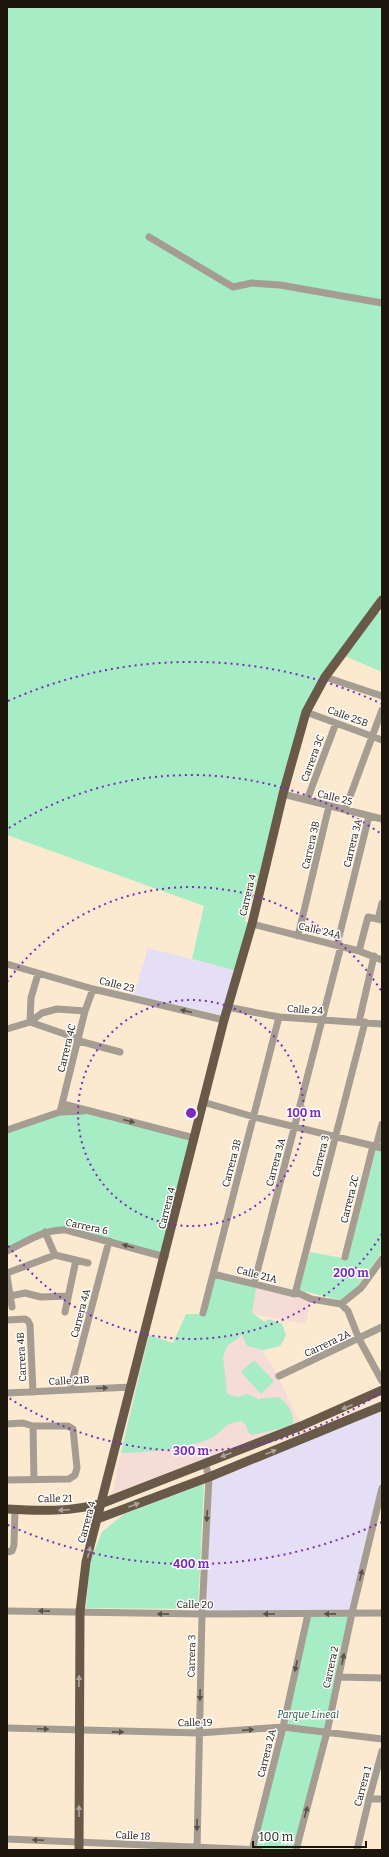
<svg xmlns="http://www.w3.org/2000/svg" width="389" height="1857" font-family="Bitter,serif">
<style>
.commercial{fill:#e5dff5}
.education{fill:#f6dcd6}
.green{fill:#a6ecc4}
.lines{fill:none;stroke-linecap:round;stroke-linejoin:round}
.minor{stroke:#a59c92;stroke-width:7}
.major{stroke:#695949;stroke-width:9}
.oneway{fill:#5a5249}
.oneway2{fill:#aca49b}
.ring{fill:none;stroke:#7b2cbf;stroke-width:2;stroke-dasharray:2 4}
.labels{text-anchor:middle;stroke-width:3;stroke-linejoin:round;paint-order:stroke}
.street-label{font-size:10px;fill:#1c160d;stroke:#fff}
.park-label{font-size:10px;font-style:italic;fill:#234f38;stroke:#fff}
.centre{fill:#7b2cbf;stroke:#fff;stroke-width:2}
.ring-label{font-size:12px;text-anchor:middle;font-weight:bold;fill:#7b2cbf;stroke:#fff;stroke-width:3;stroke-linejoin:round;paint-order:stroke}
</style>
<rect width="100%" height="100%" fill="#fcead0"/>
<path class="commercial" d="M 148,948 L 237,971 L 225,1016 L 134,995 Z
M 382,1406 L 382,1488 L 352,1613 L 202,1614 L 209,1477 Z"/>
<path class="education" d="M 215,1275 L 311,1299 L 306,1324 L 253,1314 L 265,1322 L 269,1319 L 282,1324 L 286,1335 L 284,1342 L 280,1346 L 263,1351 L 276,1372 L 301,1426 L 112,1494 L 142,1357 L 149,1335 L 173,1343 L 186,1314 L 205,1314 Z"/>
<path class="green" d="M 7,7 L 382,7 L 382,598 L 306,712 L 247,916 L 244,921 L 250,923 L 237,971 L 192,959 L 204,906 L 7,835 Z
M 378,612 L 382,613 L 382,672 L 345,656 Z
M 91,1111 L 194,1138 L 165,1257 L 54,1230 L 7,1251 L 7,1130 L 60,1112 Z
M 376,1150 L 382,1152 L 382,1252 L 356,1289 L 340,1300 L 299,1290 L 310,1252 L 348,1259 Z
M 215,1275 L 256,1288 L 252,1313 L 265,1322 L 269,1319 L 282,1324 L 286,1335 L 280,1346 L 263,1350 L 247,1346 L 242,1335 L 227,1346 L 223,1357 L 227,1394 L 238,1397 L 247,1394 L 258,1399 L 278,1397 C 287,1402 294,1413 293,1423 L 287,1427 L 252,1435 L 248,1432 L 247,1427 L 242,1421 C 221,1423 223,1434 207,1440 C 179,1450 151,1452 121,1453 L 149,1335 L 173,1343 L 186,1314 L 205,1314 Z
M 254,1360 L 274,1381 L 261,1394 L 241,1372 Z
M 204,1484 L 198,1609 L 86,1608 L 90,1562 L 102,1532 L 124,1514 Z
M 352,1613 L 296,1850 L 252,1850 L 308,1614 Z"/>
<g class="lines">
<path class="minor" d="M 149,237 L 233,287 L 252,283 L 280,285 L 382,303
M 325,677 L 382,696
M 306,712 L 382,740
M 283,794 L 382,819
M 307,800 L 336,723
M 345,810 L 382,710
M 378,919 L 382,903
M 252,924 L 359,951 L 382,960
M 298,936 L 329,806
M 337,945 L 369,816
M 359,951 L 368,917 L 382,920
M 7,964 L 93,989 L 224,1020
M 227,1007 L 279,1017 L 382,1024
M 30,1022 L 79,1039
M 30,1022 L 31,998 L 38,974
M 359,1022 L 374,956
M 7,1029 L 30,1022 L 42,1013 L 57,1009 L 85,1011
M 79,1041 L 120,1052
M 203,1102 L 254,1117 L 382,1148
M 63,1104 L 194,1138
M 60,1112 L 85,1011 L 93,989
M 7,1130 L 60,1112 L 83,1111
M 376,1147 L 382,1124
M 45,1232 L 55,1255
M 7,1251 C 26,1242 44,1229 66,1230 L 165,1257
M 345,1257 L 373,1146
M 7,1273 L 55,1255 L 88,1263
M 213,1274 L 295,1294 L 365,1022
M 7,1276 L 12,1307
M 254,1284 L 341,946
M 296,1292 L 311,1299 L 341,1304 L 348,1311 L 359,1339 L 382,1381
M 10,1296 L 25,1293 L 41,1297 L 68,1296
M 341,1304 L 361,1288 L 382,1259
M 65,1312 L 76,1260
M 203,1313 L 279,1017
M 7,1320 L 25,1319 L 28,1321 L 30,1325 L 33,1392
M 279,1376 L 382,1327
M 70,1390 L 109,1241
M 7,1393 L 131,1387
M 7,1424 L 23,1423 L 33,1426 L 68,1426 L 73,1429 L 77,1468 L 75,1475 L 69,1479 L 7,1480
M 33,1426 L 34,1480
M 7,1552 L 12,1551 L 14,1545 L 15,1509
M 7,1611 L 202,1614 L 382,1613
M 339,1677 L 382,1678
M 7,1728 L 199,1733 L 283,1727 L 382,1739
M 369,1799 L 382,1799
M 7,1839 L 259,1850
M 197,1850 L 202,1614 L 209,1477 L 205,1463
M 252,1850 L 283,1727 L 308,1614
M 296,1850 L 327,1732 L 352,1613 L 382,1488
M 357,1850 L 369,1799 L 382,1751"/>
<path class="major" d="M 7,1509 C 39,1511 72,1512 103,1503 L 301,1426 L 382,1390
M 97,1519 L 209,1477 L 382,1406
M 79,1850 L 80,1612 L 86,1562 L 224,1020 L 252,924 L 283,794 L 306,712 L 325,677 L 382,600"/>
</g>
<defs><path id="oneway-solid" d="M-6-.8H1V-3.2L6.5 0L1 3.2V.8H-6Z"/></defs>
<g class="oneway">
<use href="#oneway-solid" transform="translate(186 1011) rotate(-166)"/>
<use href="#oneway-solid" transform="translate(129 1121) rotate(15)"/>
<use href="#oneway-solid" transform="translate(128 1246) rotate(-164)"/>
<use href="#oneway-solid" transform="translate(102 1388) rotate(-2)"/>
<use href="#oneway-solid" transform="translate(207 1516) rotate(93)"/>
<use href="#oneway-solid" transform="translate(361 1575) rotate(-77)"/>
<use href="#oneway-solid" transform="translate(44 1611) rotate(-179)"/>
<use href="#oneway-solid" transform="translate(163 1614) rotate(-179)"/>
<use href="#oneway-solid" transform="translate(269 1614) rotate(180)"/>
<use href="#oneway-solid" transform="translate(330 1614) rotate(179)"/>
<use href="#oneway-solid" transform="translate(343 1659) rotate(-79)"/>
<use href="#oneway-solid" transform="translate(296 1666) rotate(102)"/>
<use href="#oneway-solid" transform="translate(200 1695) rotate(91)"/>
<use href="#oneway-solid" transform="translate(43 1729) rotate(2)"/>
<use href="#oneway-solid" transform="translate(248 1730) rotate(-4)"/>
<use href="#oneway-solid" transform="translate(118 1732) rotate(1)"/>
<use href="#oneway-solid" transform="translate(306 1812) rotate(-75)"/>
<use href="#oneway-solid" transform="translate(197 1825) rotate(91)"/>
<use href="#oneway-solid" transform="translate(38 1840) rotate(-178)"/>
</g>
<g class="oneway2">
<use href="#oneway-solid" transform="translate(347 1407) rotate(158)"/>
<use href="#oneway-solid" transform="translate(271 1452) rotate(-22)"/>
<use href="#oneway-solid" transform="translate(226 1455) rotate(159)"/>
<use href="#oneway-solid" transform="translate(134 1505) rotate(-20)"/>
<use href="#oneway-solid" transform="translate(64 1510) rotate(178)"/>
<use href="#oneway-solid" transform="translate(89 1552) rotate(-76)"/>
<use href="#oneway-solid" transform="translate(79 1681) rotate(-89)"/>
<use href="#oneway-solid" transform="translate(79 1811) rotate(-90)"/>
</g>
<g class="ring">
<circle cx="191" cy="1113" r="113"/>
<path d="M382 1234A226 226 0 0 1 7 1244M7 982A226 226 0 0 1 382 992"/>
<path d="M380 1393A338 338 0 0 1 9 1398M9 828A338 338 0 0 1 380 833"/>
<path d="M382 1522A451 451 0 0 1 8 1525M8 701A451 451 0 0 1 382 704"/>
</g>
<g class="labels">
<g class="street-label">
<text transform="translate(348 716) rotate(20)" y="4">Calle 25B</text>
<text transform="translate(312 758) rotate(-70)" y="4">Carrera 3C</text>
<text transform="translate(335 797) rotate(14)" y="4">Calle 25</text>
<text transform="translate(352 843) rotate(-76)" y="4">Carrera 3A</text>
<text transform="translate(310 845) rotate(-77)" y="4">Carrera 3B</text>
<text transform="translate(247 895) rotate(-76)" y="4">Carrera 4</text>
<text transform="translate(320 930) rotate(13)" y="4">Calle 24A</text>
<text transform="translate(117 984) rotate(14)" y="4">Calle 23</text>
<text transform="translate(305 1009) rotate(4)" y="4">Calle 24</text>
<text transform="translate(66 1048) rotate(-76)" y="4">Carrera 4C</text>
<text transform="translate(320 1156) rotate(-76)" y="4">Carrera 3</text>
<text transform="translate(275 1162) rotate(-75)" y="4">Carrera 3A</text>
<text transform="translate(231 1163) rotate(-75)" y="4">Carrera 3B</text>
<text transform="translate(349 1199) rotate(-76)" y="4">Carrera 2C</text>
<text transform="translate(166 1208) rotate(-76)" y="4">Carrera 4</text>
<text transform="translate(87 1226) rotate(12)" y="4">Carrera 6</text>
<text transform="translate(257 1274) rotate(14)" y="4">Calle 21A</text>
<text transform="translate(80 1313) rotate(-75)" y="4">Carrera 4A</text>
<text transform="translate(327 1343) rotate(-25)" y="4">Carrera 2A</text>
<text transform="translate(21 1357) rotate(-93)" y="4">Carrera 4B</text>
<text transform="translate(69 1380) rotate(-3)" y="4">Calle 21B</text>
<text transform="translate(55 1498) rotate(-1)" y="4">Calle 21</text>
<text transform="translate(86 1522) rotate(-75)" y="4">Carrera 4</text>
<text transform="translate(195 1604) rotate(1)" y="4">Calle 20</text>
<text transform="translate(191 1656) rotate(-89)" y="4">Carrera 3</text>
<text transform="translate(330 1667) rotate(-78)" y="4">Carrera 2</text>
<text transform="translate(195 1722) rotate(-1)" y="4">Calle 19</text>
<text transform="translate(266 1753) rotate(-76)" y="4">Carrera 2A</text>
<text transform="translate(362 1786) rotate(-75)" y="4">Carrera 1</text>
<text transform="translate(133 1835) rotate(3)" y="4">Calle 18</text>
</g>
<g class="park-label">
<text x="308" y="1718">Parque Lineal</text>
</g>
</g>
<circle cx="191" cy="1113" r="6" class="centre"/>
<g class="ring-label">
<text x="304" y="1117">100 m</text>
<text x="351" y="1277">200 m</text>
<text x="191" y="1455">300 m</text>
<text x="191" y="1568">400 m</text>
</g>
<rect width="389" height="1857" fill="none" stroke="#1c160d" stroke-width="16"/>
<path d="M253 1841v6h113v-6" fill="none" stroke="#1c160d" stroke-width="2"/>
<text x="259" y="1841" font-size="12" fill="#1c160d" stroke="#ffffff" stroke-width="3" paint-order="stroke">100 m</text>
</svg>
